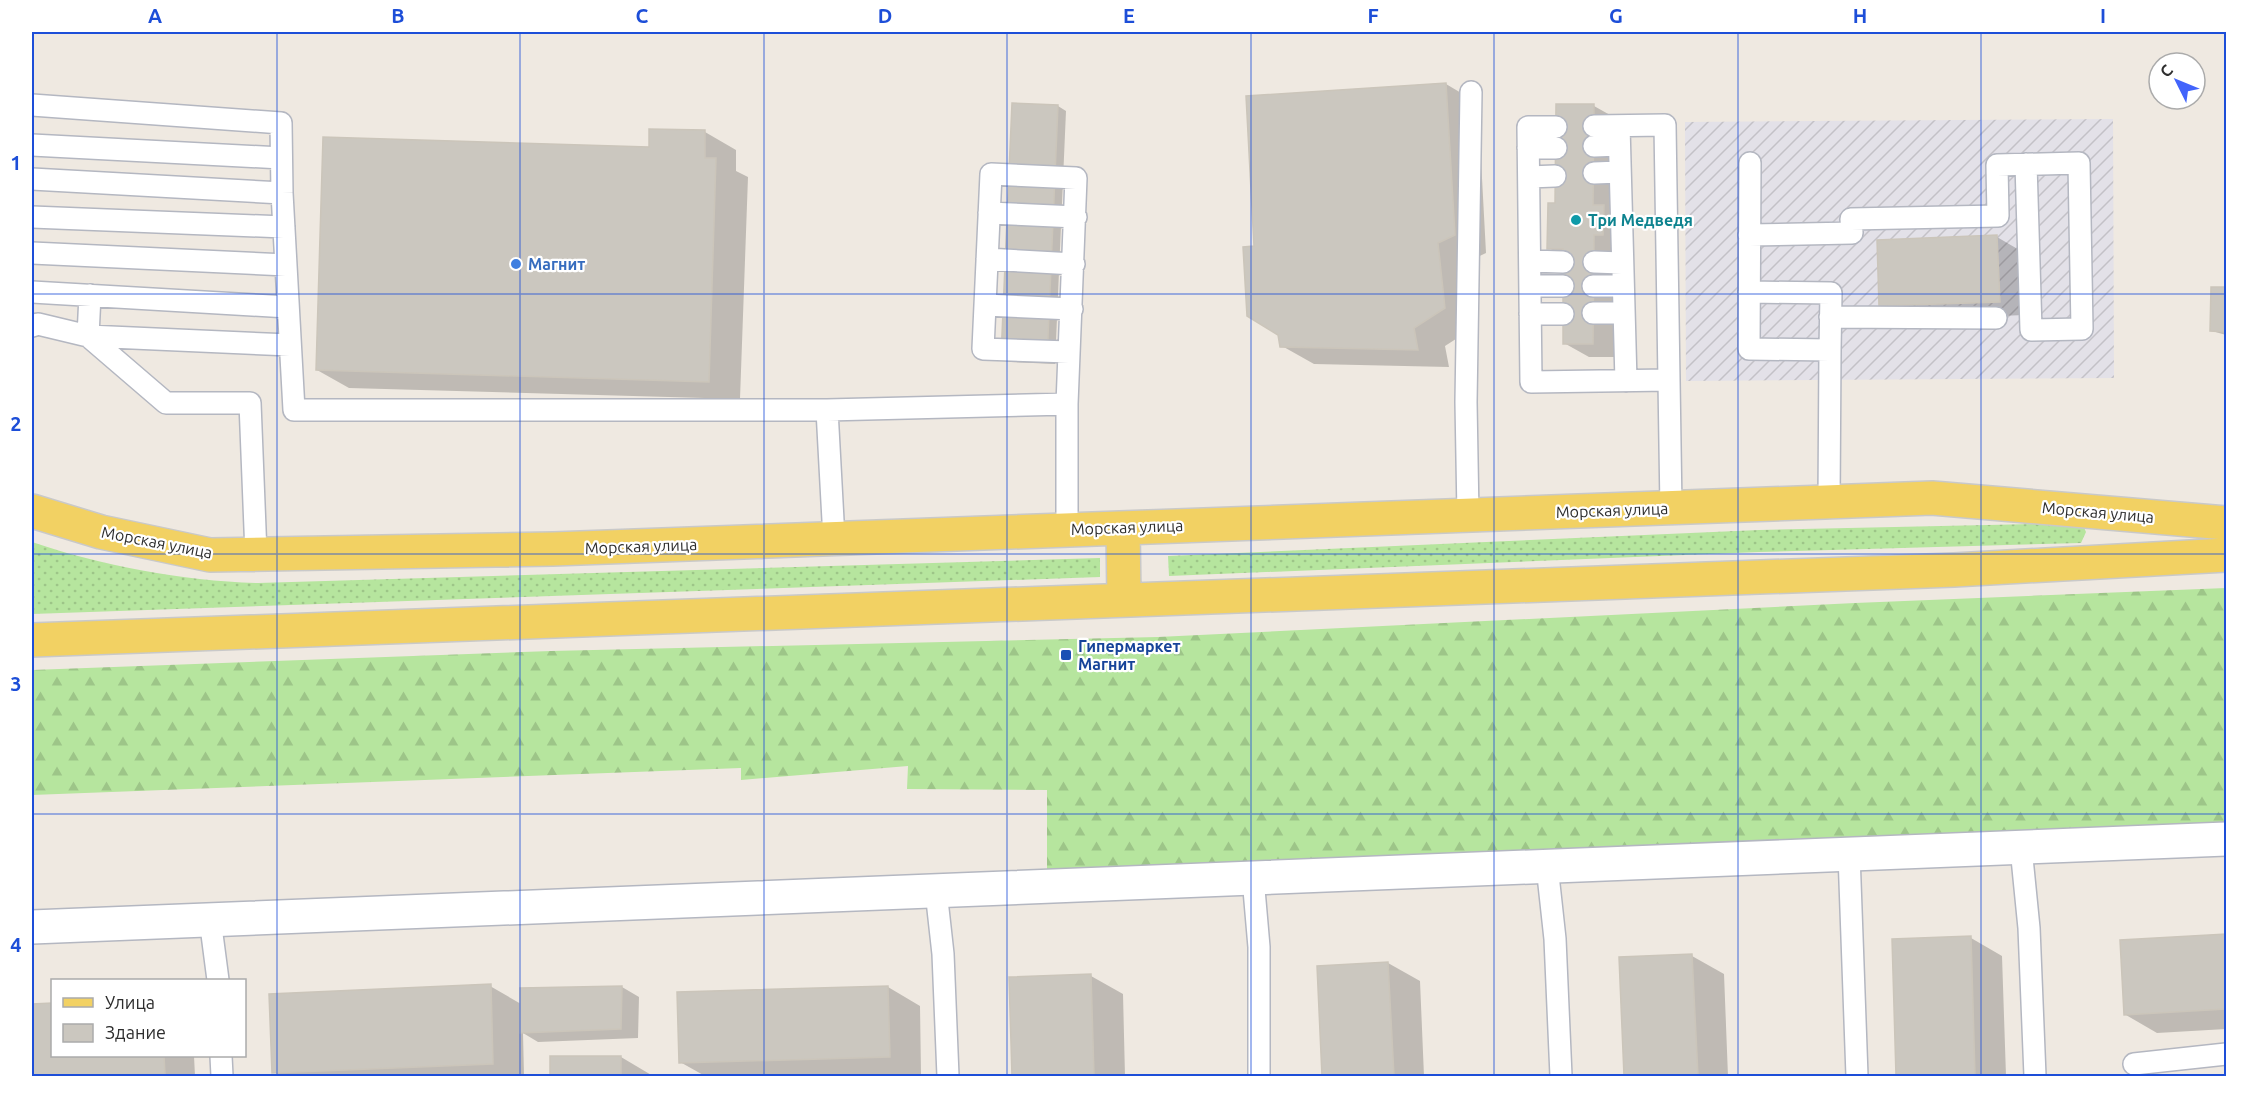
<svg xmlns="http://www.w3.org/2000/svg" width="2258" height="1108" font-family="Ubuntu,sans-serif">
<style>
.industrial{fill:url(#industrial-furrows)}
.grass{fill:url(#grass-dots)}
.forest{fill:url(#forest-firs)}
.shadow{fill:#0003}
.building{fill:#cbc7bf;stroke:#cbc5ba;stroke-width:1.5}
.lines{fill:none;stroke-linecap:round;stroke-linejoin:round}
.lane-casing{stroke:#b4b7c1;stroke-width:24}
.street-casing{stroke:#b4b7c1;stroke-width:36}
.primary-casing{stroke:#c9c9c9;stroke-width:36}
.lane{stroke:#fff;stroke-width:21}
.street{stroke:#fff;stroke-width:33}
.primary{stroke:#f2d163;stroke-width:33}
.grid{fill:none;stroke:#1d4ed8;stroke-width:1.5;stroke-opacity:0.55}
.culture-dot{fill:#0f9aa8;stroke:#fff;stroke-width:2}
.shop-dot{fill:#3f7fe0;stroke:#fff;stroke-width:2}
.transit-dot{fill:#1a4fb4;stroke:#fff;stroke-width:2}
.labels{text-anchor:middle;stroke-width:4.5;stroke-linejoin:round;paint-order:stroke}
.culture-label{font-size:16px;font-weight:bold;fill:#0d838f;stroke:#fff;text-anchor:start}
.shop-label{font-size:16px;font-weight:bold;fill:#366cbe;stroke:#fff;text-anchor:start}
.street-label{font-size:16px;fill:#2e2e2e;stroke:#fff}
.transit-label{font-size:16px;font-weight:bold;fill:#164399;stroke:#fff;text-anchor:start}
.neatline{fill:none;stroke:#1d4ed8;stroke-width:2}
.grid-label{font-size:20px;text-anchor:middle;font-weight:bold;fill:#1d4ed8}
</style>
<defs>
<pattern id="industrial-furrows" width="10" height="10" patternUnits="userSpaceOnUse" patternTransform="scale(1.5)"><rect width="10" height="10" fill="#e3e1e8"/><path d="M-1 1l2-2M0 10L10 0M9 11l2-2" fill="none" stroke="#c3c1c7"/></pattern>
<pattern id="grass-dots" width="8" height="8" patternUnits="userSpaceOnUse" patternTransform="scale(1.5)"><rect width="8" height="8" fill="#b6e59e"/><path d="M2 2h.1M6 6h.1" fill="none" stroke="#9dc588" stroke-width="1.8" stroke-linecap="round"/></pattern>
<pattern id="forest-firs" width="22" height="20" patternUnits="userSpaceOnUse" patternTransform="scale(1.5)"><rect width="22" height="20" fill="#b6e59e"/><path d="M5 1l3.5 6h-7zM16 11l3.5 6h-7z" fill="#9dc588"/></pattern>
</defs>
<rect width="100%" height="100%" fill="#efe9e1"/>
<path class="industrial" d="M 2113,119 L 2114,378 L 1686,381 L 1685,122 Z"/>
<path class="grass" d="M 2082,523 L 2086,532 L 2081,543 L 1759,552 L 1169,576 L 1168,556 L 1759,530 Z
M 32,542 C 102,566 184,581 258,583 L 1100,558 L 1100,577 L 32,614 Z"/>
<path class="forest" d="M 2226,588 L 2226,836 L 1047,874 L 1047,790 L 907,789 L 908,766 L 741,780 L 741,768 L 32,795 L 32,670 L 551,651 L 1158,637 L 1855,603 Z"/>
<path class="shadow" d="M 1446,84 L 1478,103 L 1486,253 L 1469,261 L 1476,326 L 1445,346 L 1449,367 L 1314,364 L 1282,346 L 1256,248 Z
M 1058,106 L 1066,111 L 1055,364 L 1010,362 L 1002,357 Z
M 1594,106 L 1619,120 L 1617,357 L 1589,357 L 1564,343 L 1565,257 L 1549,248 L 1556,205 Z
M 705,132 L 736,150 L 736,171 L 748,177 L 740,399 L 349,388 L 317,370 L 650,148 Z
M 1997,237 L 2021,251 L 2024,315 L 1906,320 L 1881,305 Z
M 2212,289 L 2226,289 L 2226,335 L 2212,331 Z
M 2226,935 L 2226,1029 L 2157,1033 L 2126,1015 L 2121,942 Z
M 1971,938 L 2002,956 L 2006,1076 L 1897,1076 L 1894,941 Z
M 1692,956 L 1724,974 L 1728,1076 L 1626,1076 L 1621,959 Z
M 1388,963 L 1420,981 L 1424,1076 L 1324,1076 L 1318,967 Z
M 1091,976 L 1123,994 L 1125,1076 L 1013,1076 L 1010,978 Z
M 490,986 L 521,1004 L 521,989 L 622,987 L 639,997 L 638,1038 L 538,1042 L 523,1033 L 524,1076 L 281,1076 L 274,1072 Z
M 888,987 L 920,1006 L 921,1074 L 705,1076 L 680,1062 Z
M 52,1004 L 52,1056 L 194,1056 L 195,1076 L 32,1076 L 32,1005 Z
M 621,1057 L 653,1076 L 552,1076 L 552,1058 Z"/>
<path class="building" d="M 1446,83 L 1455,235 L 1438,243 L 1445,308 L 1414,328 L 1418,350 L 1280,347 L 1278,335 L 1247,316 L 1243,247 L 1254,246 L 1246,96 Z
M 1012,103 L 1058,105 L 1047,360 L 1001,358 Z
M 1556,104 L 1594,104 L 1593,205 L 1604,205 L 1603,235 L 1594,235 L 1593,344 L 1563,344 L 1563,249 L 1547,249 L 1548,203 L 1555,203 Z
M 649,129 L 705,130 L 705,158 L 716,158 L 709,382 L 316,370 L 323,137 L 649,147 Z
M 1997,235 L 2000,302 L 1879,306 L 1877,240 Z
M 2211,287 L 2226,287 L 2226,332 L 2210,331 Z
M 2226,934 L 2226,1009 L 2124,1015 L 2120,940 Z
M 1971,936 L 1975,1076 L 1896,1076 L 1892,939 Z
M 1692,954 L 1698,1076 L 1624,1076 L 1619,957 Z
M 1388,962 L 1394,1076 L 1322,1076 L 1317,966 Z
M 1091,974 L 1094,1076 L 1012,1076 L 1009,977 Z
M 491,984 L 493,1064 L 272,1073 L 269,994 Z
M 622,986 L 621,1029 L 520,1033 L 520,988 Z
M 888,986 L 890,1057 L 679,1063 L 677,992 Z
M 52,1003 L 52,1056 L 164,1056 L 165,1074 L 32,1076 L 32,1004 Z
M 550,1056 L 621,1056 L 621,1076 L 550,1076 Z"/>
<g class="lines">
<defs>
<path id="lane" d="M 32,105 L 281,123 L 282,193 L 294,410 L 827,410 L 1067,404 L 1067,530
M 1594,126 L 1665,125 L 1671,508
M 1619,126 L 1626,381
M 1556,127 L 1528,127 L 1531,382 L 1669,380
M 32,145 L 281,158
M 1594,146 L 1619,145
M 1528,148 L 1556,148
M 1750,163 L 1749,349 L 1830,350 L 1829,502
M 1594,173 L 1620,172
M 1529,177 L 1555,176
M 32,179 L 282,193
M 989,213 L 1076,217
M 32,217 L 284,227
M 1749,235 L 1852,233 L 1851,219 L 1998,216 L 1997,165 L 2079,163 L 2082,329 L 2031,330 L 2026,164
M 32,253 L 286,265
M 987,259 L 1074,264
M 1530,261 L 1563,262
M 1594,262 L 1622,263
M 1530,286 L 1563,286
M 1593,286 L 1623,286
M 32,292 L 288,307
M 1749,292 L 1831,293 L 1830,350
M 90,295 L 88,336 L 290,345
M 985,305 L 1072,309
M 1593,313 L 1624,313
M 1530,314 L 1563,314
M 1830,317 L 1996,318
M 32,326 L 38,324 L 88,336 L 166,403 L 250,403 L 256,554
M 1067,404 L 1076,178 L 991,174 L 983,349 L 1069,352
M 827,410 L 834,539
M 1468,515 L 1466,402 L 1471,92
M 2021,848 L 2029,928 L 2035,1076
M 1849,854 L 1857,1076
M 1547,866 L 1555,939 L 1561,1076
M 1253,878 L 1259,947 L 1259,1076
M 936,891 L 943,954 L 948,1076
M 210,919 L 218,980
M 221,1056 L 222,1076
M 2134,1064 L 2226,1054"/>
<path id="street" d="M 32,927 L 2226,839"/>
<path id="primary" d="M 32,511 L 101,532 L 210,555 L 553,549 L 1932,498 L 2226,523
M 1123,528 L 1124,600
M 32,640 L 1954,570 L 2226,555"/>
</defs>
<use href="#lane" class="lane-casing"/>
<use href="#street" class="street-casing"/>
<use href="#primary" class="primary-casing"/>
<use href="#lane" class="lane"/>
<use href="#street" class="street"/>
<use href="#primary" class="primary"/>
</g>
<path class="grid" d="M 277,32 L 277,1076M 520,32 L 520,1076M 764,32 L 764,1076M 1007,32 L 1007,1076M 1251,32 L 1251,1076M 1494,32 L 1494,1076M 1738,32 L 1738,1076M 1981,32 L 1981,1076M 32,294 L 2226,294M 32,554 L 2226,554M 32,814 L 2226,814"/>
<circle class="culture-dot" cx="1576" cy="220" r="6"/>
<circle class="shop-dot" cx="516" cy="264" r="6"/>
<rect class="transit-dot" x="1060" y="649" width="12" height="12" rx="3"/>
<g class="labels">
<g class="culture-label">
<text x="1588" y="226">Три Медведя</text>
</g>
<g class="shop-label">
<text x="528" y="270">Магнит</text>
</g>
<g class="street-label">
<text transform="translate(1612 510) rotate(-2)" y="6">Морская улица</text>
<text transform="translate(2098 512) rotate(5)" y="6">Морская улица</text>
<text transform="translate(1127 527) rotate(-2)" y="6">Морская улица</text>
<text transform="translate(157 542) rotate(11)" y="6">Морская улица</text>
<text transform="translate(641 546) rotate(-2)" y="6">Морская улица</text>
</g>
<g class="transit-label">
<text x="1078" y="652">Гипермаркет<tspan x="1078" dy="18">Магнит</tspan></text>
</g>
</g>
<rect width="2258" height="1108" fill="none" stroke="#ffffff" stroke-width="66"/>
<rect x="51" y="979" width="195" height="78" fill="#ffffff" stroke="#ababab" stroke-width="1.5"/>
<rect x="63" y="998" width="30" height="9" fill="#f2d163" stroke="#ababab" stroke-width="1.5"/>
<text x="105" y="1009" font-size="18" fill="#2e2e2e">Улица</text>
<rect x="63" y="1024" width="30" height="18" fill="#cbc7bf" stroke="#ababab" stroke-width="1.5"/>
<text x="105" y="1039" font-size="18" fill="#2e2e2e">Здание</text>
<g transform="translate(2177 81) rotate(313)"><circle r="28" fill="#ffffff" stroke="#ababab" stroke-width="1.5"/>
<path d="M0-4.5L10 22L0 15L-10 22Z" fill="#4264fb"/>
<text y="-9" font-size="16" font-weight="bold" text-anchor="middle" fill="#2e2e2e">С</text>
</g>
<rect x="33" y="33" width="2192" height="1042" class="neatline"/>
<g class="grid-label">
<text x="155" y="23">A</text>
<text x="398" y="23">B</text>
<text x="642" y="23">C</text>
<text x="885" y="23">D</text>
<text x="1129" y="23">E</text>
<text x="1373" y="23">F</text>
<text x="1616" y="23">G</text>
<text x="1860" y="23">H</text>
<text x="2103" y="23">I</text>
<text x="16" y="170">1</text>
<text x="16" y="431">2</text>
<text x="16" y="691">3</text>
<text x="16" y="952">4</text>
</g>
</svg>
